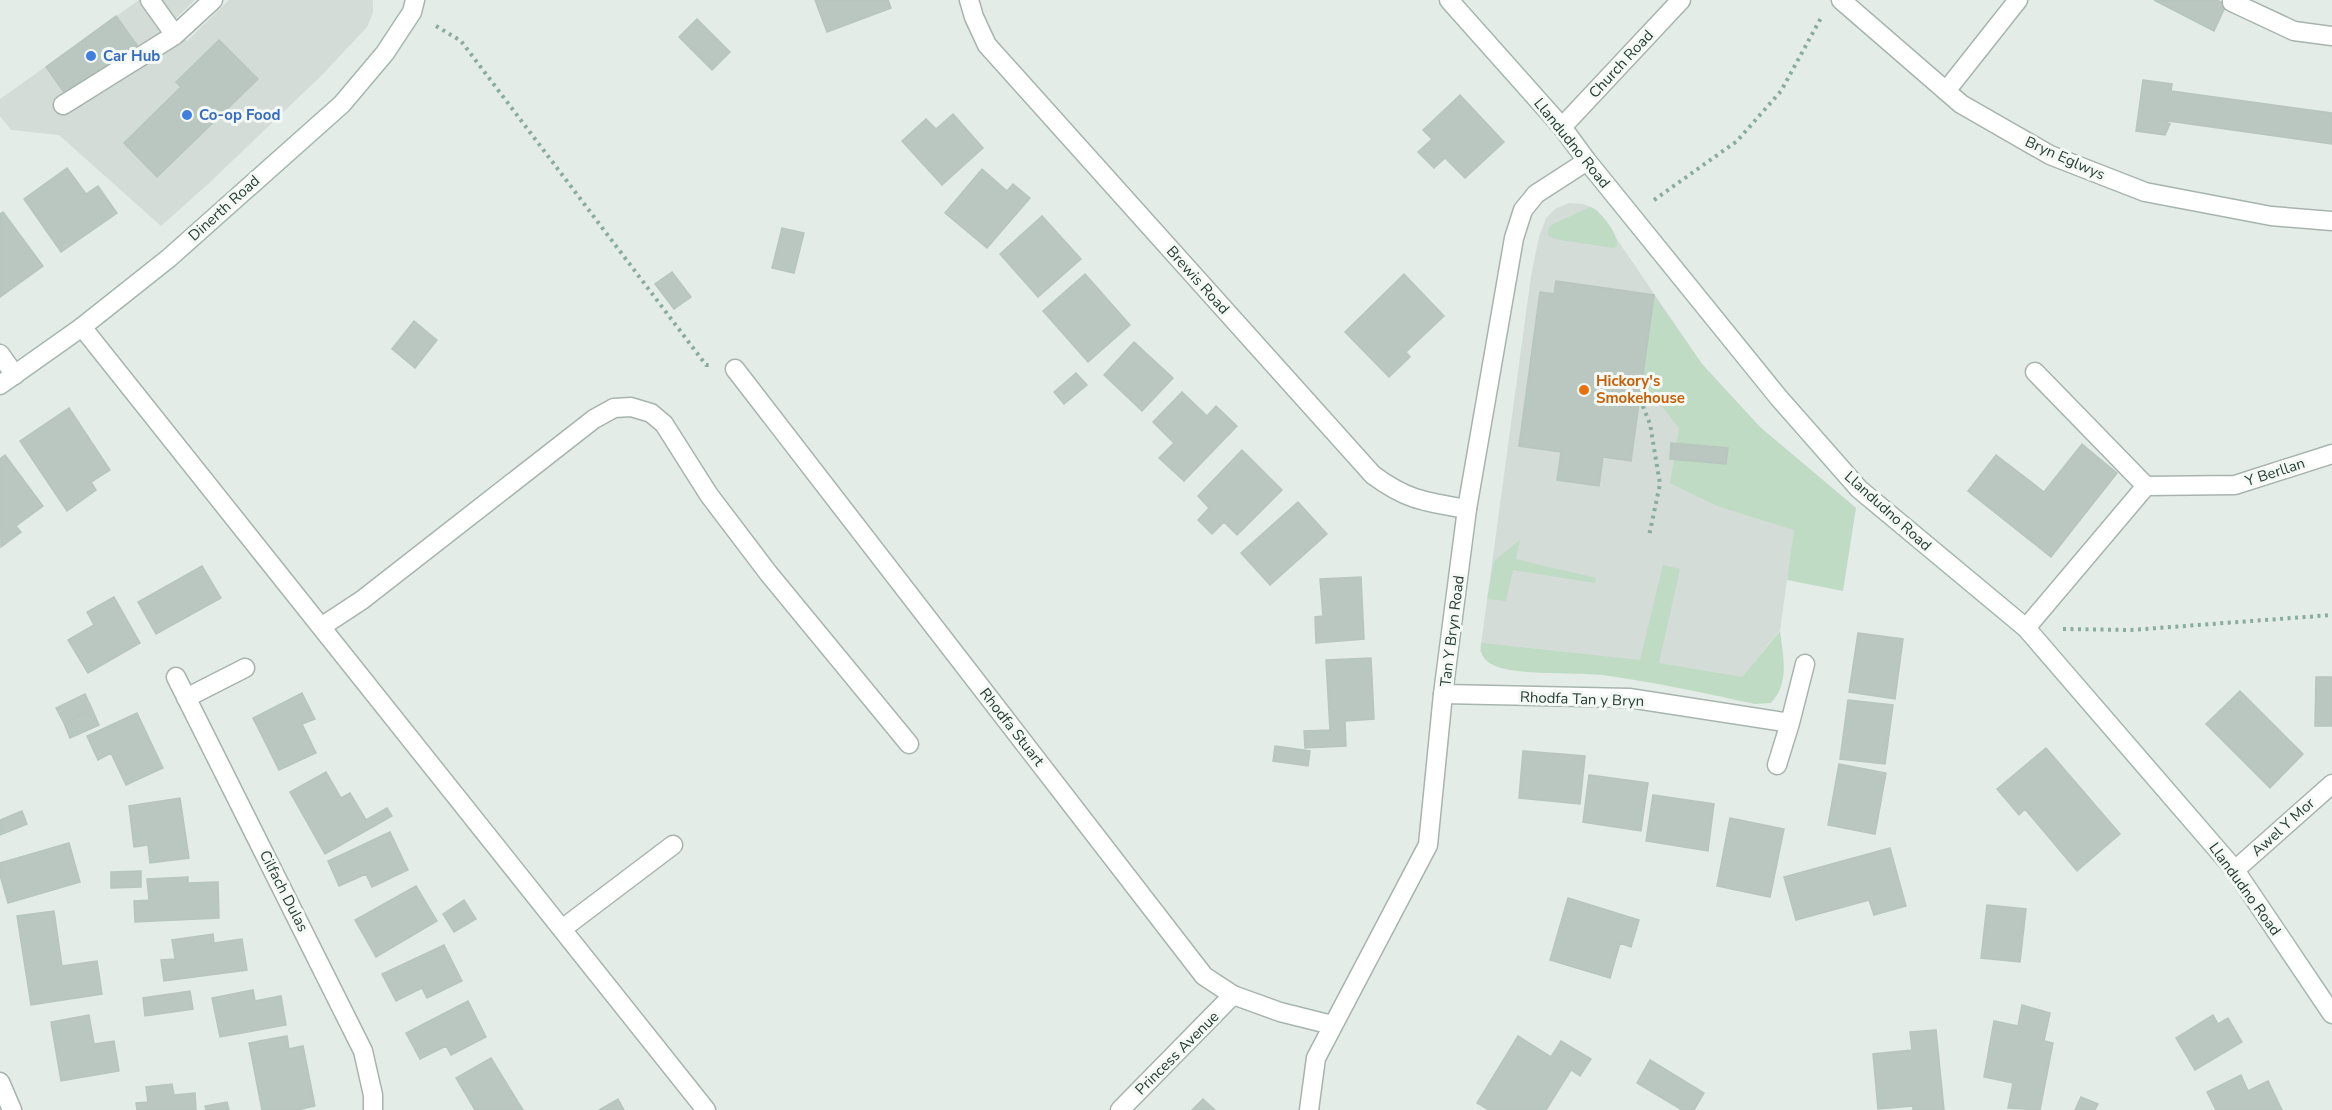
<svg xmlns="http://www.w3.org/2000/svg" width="2332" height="1110" font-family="'Nunito Sans',sans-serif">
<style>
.built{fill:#d3dcd7}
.green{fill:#bfdbc4}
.building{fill:#bac7c1;stroke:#b7c5be;stroke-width:1.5}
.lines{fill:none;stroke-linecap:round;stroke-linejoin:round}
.lane-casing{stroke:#a7b4ae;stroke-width:21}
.street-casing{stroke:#a7b4ae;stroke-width:21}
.secondary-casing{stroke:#a4b7af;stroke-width:21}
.path{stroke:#88ad9e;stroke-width:4;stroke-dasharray:3 4.5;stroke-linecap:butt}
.lane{stroke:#fff;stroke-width:18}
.street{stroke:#fff;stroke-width:18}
.secondary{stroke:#fff;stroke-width:18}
.shop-dot{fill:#3f7fe0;stroke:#f5f9f6;stroke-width:2}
.food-dot{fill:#e8710a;stroke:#f5f9f6;stroke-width:2}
.labels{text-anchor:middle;stroke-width:6;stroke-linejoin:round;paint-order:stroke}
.shop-label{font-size:15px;font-weight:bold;fill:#366cbe;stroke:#f5f9f6;text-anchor:start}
.street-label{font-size:15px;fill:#253d34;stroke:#f5f9f6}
.food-label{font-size:15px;font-weight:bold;fill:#c56008;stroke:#f5f9f6;text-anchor:start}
</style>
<rect width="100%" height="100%" fill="#e4ece8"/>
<path class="built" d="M 139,0 L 195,0 L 173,21 L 187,41 L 229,0 L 373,0 L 373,13 L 367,27 L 322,75 L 207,185 L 161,226 L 59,135 L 11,130 L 0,116 L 0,99 Z
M 1569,203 L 1584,204 L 1597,210 L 1702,364 L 1760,427 L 1856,508 L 1794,531 L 1780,630 L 1734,687 L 1480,652 L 1531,276 L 1539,237 L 1546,218 L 1555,209 Z"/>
<path class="green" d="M 1590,207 C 1601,211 1619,234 1617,246 L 1614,248 L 1554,239 L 1548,235 L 1548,229 L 1553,224 Z
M 1654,295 L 1702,364 L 1760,427 L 1856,508 L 1843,591 L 1787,580 L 1794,530 L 1717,506 L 1670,483 L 1679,428 L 1642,381 Z
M 1520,540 L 1516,559 L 1596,578 L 1595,583 L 1513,570 L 1506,601 L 1487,599 L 1494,561 Z
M 1663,565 L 1680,569 L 1659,663 L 1742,677 L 1780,631 C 1783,656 1790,683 1771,703 L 1755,704 C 1704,693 1653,682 1602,675 C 1574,672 1516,676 1493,665 C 1483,660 1480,654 1481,643 L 1640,660 Z"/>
<path class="building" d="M 815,0 L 888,0 L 891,8 L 827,32 Z
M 2154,0 L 2217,0 L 2226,5 L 2214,31 Z
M 116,16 L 137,45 L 66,95 L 46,67 Z
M 697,19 L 730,52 L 712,70 L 679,37 Z
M 219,40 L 258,79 L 157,177 L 124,143 L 181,87 L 176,82 Z
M 2143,80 L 2172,84 L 2171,91 L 2332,113 L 2332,144 L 2161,120 L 2170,124 L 2165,135 L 2136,131 Z
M 1460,95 L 1504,142 L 1465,178 L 1445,158 L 1434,168 L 1418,152 L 1432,139 L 1423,130 Z
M 953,114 L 983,148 L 942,185 L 902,141 L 926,119 L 936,129 Z
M 67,168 L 86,194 L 98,186 L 117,213 L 61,252 L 24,199 Z
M 982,169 L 1007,191 L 1013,184 L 1030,198 L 987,248 L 945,213 Z
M 3,212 L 43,266 L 0,297 L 0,214 Z
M 1042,216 L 1081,259 L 1038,297 L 1000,254 Z
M 782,228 L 804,233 L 794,273 L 772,268 Z
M 672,272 L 691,297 L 674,309 L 655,284 Z
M 1085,274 L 1130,325 L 1088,362 L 1043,311 Z
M 1404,274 L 1444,316 L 1406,352 L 1410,357 L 1389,377 L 1345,332 Z
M 1556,281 L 1654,295 L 1631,461 L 1603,457 L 1599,486 L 1557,480 L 1561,452 L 1519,446 L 1540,292 L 1554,294 Z
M 414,321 L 437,340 L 415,368 L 392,349 Z
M 1134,342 L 1173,378 L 1142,411 L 1104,375 Z
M 1076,373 L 1087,385 L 1064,404 L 1054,392 Z
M 1182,392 L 1207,416 L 1216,406 L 1237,426 L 1184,481 L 1159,458 L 1174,443 L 1153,422 Z
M 69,408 L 110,470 L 91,482 L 96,490 L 67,511 L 20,441 Z
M 1671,443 L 1728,448 L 1726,464 L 1670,459 Z
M 2082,444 L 2117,473 L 2051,557 L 1968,491 L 1996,455 L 2044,492 Z
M 1242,450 L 1282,490 L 1237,535 L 1224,522 L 1212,534 L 1198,520 L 1209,508 L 1198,496 Z
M 5,455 L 43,506 L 16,526 L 21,532 L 1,547 L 0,459 Z
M 1298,502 L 1327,534 L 1270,585 L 1241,553 Z
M 202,566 L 221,598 L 156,634 L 138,602 Z
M 1361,577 L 1364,639 L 1316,643 L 1315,617 L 1323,616 L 1320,579 Z
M 114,597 L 140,643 L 88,673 L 68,640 L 94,625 L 87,612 Z
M 1858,633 L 1903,639 L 1895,699 L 1849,692 Z
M 1371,658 L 1374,719 L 1345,721 L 1346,746 L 1305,748 L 1304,731 L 1330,730 L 1326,660 Z
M 2316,677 L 2332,677 L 2332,726 L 2315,726 Z
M 2240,691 L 2303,754 L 2270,788 L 2206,724 Z
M 302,693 L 315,719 L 302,724 L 316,753 L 279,770 L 253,718 Z
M 85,694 L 92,709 L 64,723 L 56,708 Z
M 1848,700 L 1893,705 L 1885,764 L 1840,759 Z
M 92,709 L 99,725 L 70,738 L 64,723 Z
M 137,713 L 163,768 L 126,785 L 111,753 L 98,760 L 87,736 Z
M 1275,746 L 1310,751 L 1308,766 L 1273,761 Z
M 2046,748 L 2120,834 L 2077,871 L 2025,809 L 2019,815 L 1997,789 Z
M 1523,751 L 1585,756 L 1580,804 L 1519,798 Z
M 1839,764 L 1886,773 L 1875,834 L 1828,825 Z
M 326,772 L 341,798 L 350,793 L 366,820 L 387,808 L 392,816 L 325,854 L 290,792 Z
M 1589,775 L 1648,783 L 1641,831 L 1583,822 Z
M 1653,795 L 1714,804 L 1708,851 L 1646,841 Z
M 180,798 L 189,858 L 150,863 L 148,845 L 134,847 L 129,806 Z
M 22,811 L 27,824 L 0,835 L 0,820 Z
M 1730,818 L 1784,829 L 1770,897 L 1717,886 Z
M 390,832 L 408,870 L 372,887 L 366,874 L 339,886 L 328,861 Z
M 69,843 L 80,882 L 8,903 L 0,875 L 0,863 Z
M 1890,848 L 1906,906 L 1874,915 L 1869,900 L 1796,920 L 1784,877 Z
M 141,871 L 141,887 L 111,888 L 111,872 Z
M 188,877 L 188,883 L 218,882 L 219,918 L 135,922 L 134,901 L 149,900 L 147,879 Z
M 416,886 L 437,921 L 376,957 L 355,920 Z
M 1568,898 L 1639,920 L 1631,947 L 1620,943 L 1610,978 L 1550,960 Z
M 464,900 L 476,919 L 454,932 L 443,914 Z
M 1987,905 L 2026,909 L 2020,962 L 1981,958 Z
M 54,911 L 62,966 L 97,961 L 102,994 L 31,1005 L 17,916 Z
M 213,934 L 214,943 L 242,939 L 247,970 L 164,981 L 161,960 L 175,959 L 172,940 Z
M 444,945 L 462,981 L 427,998 L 422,988 L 396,1001 L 382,974 Z
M 253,990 L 255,1001 L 281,996 L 286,1025 L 220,1037 L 212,998 Z
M 190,991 L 193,1009 L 145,1016 L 143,998 Z
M 468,1001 L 486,1037 L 451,1055 L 446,1046 L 420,1059 L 406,1033 Z
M 2022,1005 L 2050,1013 L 2044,1041 L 2053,1043 L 2040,1110 L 2008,1108 L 2013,1083 L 1984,1077 L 1994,1021 L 2018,1026 Z
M 89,1015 L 94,1044 L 114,1041 L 119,1071 L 61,1081 L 51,1022 Z
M 2213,1015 L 2218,1024 L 2228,1018 L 2242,1042 L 2195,1070 L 2176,1038 Z
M 1936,1030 L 1944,1110 L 1913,1110 L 1913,1106 L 1878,1109 L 1873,1054 L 1912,1050 L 1910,1032 Z
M 287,1036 L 289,1049 L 303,1046 L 315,1106 L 297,1110 L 262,1110 L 249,1043 Z
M 1518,1036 L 1551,1057 L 1561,1041 L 1591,1059 L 1580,1076 L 1571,1070 L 1546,1110 L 1489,1110 L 1477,1103 Z
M 491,1058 L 523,1110 L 475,1110 L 456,1078 Z
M 1650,1060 L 1704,1093 L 1694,1110 L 1682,1110 L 1637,1083 Z
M 2241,1075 L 2248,1091 L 2268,1081 L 2282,1110 L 2216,1110 L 2207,1092 Z
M 172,1084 L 174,1095 L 195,1093 L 196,1110 L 137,1110 L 136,1103 L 148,1102 L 146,1087 Z
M 2081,1097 L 2098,1104 L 2095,1110 L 2075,1110 Z
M 618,1099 L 624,1110 L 599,1110 Z
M 1203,1099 L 1215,1110 L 1192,1110 Z
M 227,1102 L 229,1110 L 206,1110 L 205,1106 Z"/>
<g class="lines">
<defs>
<path id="lane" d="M 150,0 L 175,35 L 213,0
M 1946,91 L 2018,0
M 63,105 L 175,35
M 82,327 L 706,1110
M 321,627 L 362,600 L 594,419 L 614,408 L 631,407 L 651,413 L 664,424 L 709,495 L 769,574 L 909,744
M 562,929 L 673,845
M 1309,1110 L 1316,1058 L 1428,845 L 1443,694 L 1467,509 L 1514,238 L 1523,210 L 1536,194 L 1587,161"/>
<path id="street" d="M 969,0 L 974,17 L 987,45 L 1373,475 C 1408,501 1427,502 1467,509
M 1841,0 L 1961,104 L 2050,155 L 2145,192 L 2271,216 L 2332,221
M 2232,0 L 2232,2 L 2294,31 L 2332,36
M 1562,127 L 1681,0
M 0,354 L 15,375
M 735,369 L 1204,976 L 1233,995 L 1280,1012 L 1332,1025
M 2035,372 L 2146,486
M 2026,628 L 2146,486 L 2235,485 L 2332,454
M 176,677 L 363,1051 L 373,1095 L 373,1110
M 1443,694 L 1629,698 L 1790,723
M 186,698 L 245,668
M 1777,765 L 1790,723 L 1805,664
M 2235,870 L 2332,784
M 0,1082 L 12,1110
M 1120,1110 L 1233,995"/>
<path id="secondary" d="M 1449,0 L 1562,127 L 1587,161 L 1779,398 L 1859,489 L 2026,628 L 2235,870 L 2332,1014
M 0,385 L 82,327 L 169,258 L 342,104 L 385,53 L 412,12 L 415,0"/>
</defs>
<use href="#lane" class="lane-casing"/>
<use href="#street" class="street-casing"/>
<use href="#secondary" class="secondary-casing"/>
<path class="path" d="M 436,26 L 461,41 L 706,365 L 710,365
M 1654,200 L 1737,141 L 1781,91 L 1822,16
M 1640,399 L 1650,424 L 1660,484 L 1649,536
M 2063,629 L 2131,630 L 2332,615"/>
<use href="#lane" class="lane"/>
<use href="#street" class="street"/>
<use href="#secondary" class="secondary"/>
</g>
<g class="shop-dot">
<circle cx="91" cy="56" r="6"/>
<circle cx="187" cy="115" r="6"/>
</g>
<circle class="food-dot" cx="1584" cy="390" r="6"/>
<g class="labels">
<g class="shop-label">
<text x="103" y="61">Car Hub</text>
<text x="199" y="120">Co-op Food</text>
</g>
<g class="street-label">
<text transform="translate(1621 64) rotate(-47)" y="5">Church Road</text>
<text transform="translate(1572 143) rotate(51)" y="5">Llandudno Road</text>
<text transform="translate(2065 158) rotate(24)" y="5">Bryn Eglwys</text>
<text transform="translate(224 208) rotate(-42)" y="5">Dinerth Road</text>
<text transform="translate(1198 280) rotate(48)" y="5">Brewis Road</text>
<text transform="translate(2275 472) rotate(-18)" y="5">Y Berllan</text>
<text transform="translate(1888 511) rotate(42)" y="5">Llandudno Road</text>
<text transform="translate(1452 631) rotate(-83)" y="5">Tan Y Bryn Road</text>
<text transform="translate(1582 699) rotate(2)" y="5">Rhodfa Tan y Bryn</text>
<text transform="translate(1012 727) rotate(52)" y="5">Rhodfa Stuart</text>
<text transform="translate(2283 827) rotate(-42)" y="5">Awel Y Mor</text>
<text transform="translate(2245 889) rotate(54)" y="5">Llandudno Road</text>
<text transform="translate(284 891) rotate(63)" y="5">Cilfach Dulas</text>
<text transform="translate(1177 1053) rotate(-45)" y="5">Princess Avenue</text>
</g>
<g class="food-label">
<text x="1596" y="386">Hickory's<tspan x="1596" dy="17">Smokehouse</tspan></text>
</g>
</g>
</svg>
